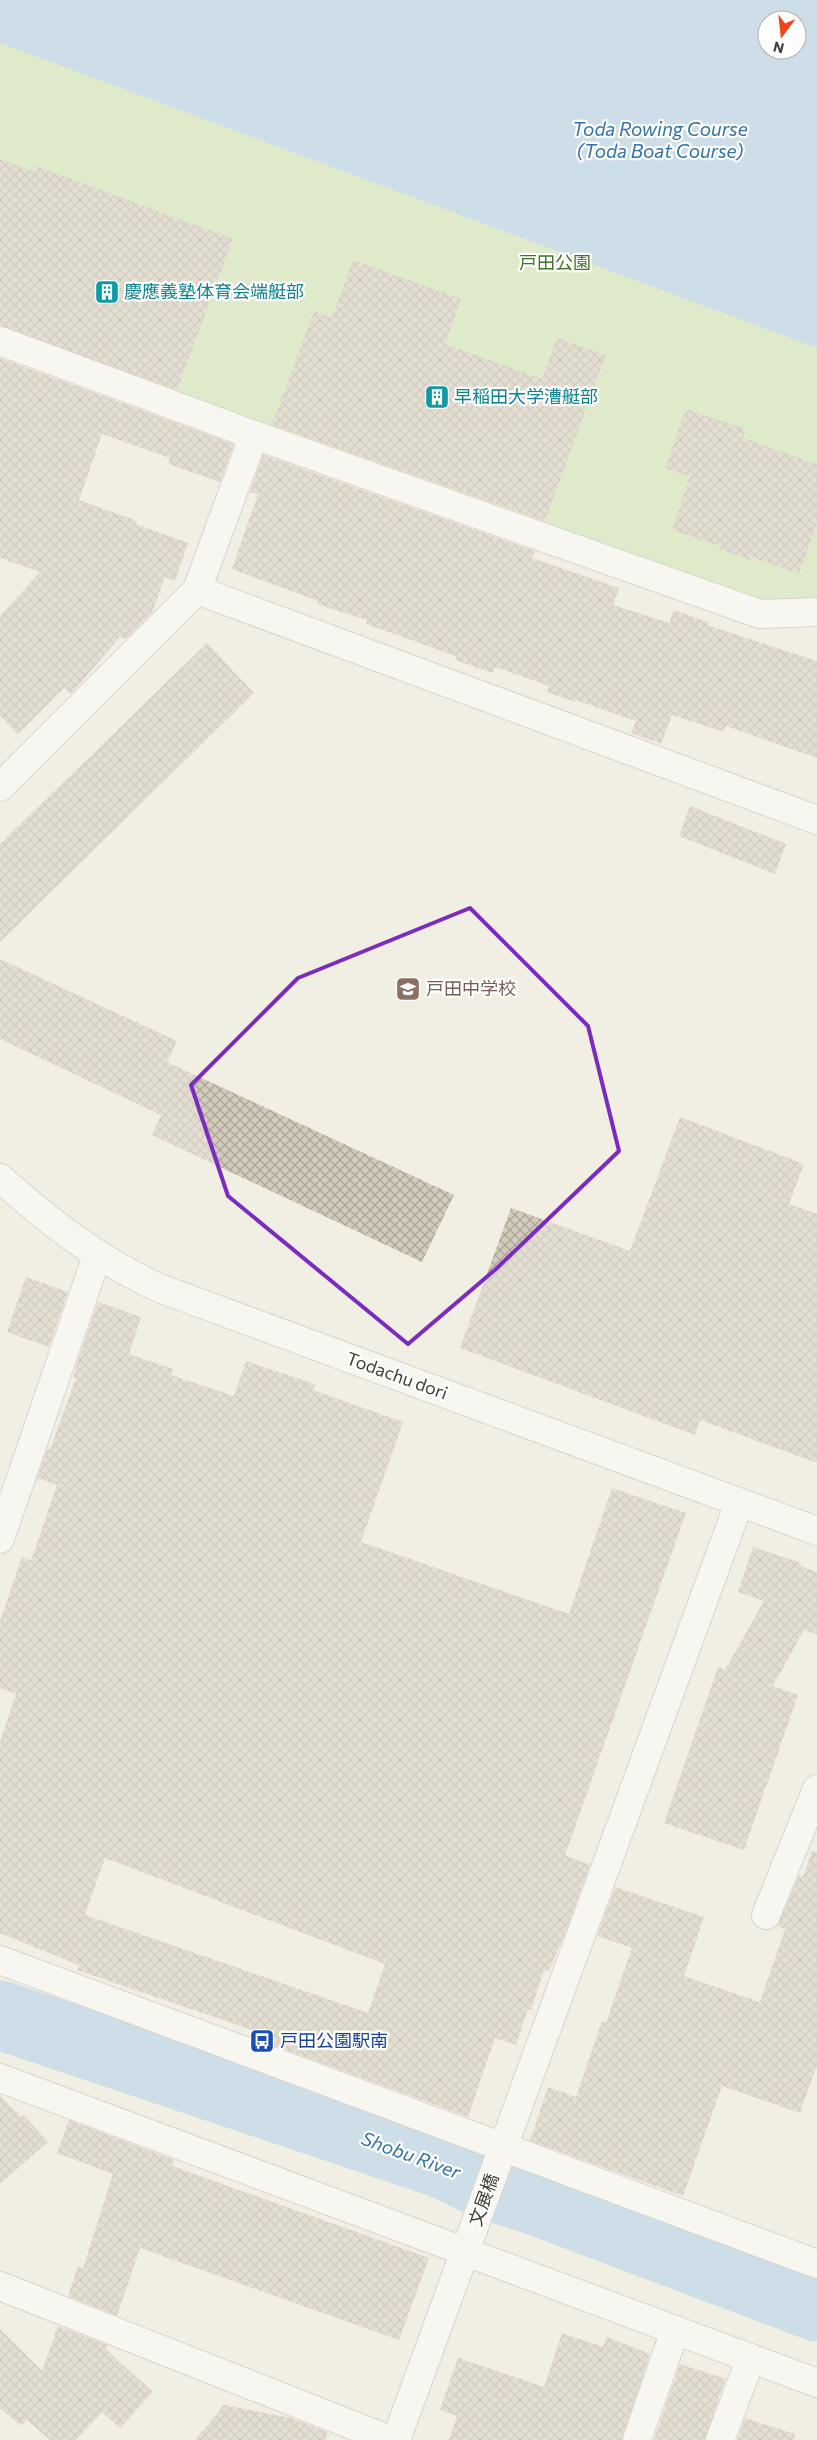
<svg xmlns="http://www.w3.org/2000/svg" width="817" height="2440" font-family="Commissioner,'Noto Sans JP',sans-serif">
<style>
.park{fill:#cae5ae;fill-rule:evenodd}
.water{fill:#a2cbed;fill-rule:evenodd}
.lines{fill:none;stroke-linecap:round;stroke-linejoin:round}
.river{stroke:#a2cbed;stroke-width:69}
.building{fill:url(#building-cross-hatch);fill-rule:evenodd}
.minor-casing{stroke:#bcb6a7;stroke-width:30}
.tertiary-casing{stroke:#bcb6a7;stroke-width:30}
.minor{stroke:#fff;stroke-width:28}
.tertiary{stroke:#fff;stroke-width:28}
.marked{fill:none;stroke:#7b2cbf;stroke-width:4;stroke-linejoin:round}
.labels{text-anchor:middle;stroke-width:4.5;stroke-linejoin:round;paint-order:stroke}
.park-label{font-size:18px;fill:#42722a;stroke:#fff}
.culture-label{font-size:18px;fill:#0d838f;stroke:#fff;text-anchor:start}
.education-label{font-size:18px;fill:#785e54;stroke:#fff;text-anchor:start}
.street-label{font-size:18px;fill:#433e34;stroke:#fff}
.transit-label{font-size:18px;fill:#164399;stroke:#fff;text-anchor:start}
.water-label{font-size:19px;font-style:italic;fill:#3272aa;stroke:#fff}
</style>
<defs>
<pattern id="building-cross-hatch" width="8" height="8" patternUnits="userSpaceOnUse" patternTransform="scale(1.25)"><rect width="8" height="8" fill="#d2caba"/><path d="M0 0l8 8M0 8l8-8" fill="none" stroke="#aca598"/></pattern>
</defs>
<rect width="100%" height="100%" fill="#f1eee4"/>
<path class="park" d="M 0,0 L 817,0 L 817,607 L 729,603 L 0,340 ZM 767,20 L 797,20 L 797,50 L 767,50 Z"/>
<path class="water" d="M 0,0 L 817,0 L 817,348 L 0,43 ZM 767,20 L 797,20 L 797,50 L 767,50 Z"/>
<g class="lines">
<path class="river" d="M 0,2015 L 443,2164 L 484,2184 L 534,2200 L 817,2307"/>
</g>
<path class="building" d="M 0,159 L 34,172 L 36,166 L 233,239 L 177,390 L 0,326 Z
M 353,260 L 461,299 L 445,344 L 542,379 L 557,338 L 606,355 L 545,521 L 272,425 L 314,311 L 332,318 Z
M 0,358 L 234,444 L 220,482 L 168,464 L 170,458 L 102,434 L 79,500 L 137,521 L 136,524 L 188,543 L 175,581 L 165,577 L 152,613 L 126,639 L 120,637 L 71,694 L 64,688 L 18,734 L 0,716 L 0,616 L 40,572 L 0,558 Z
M 686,409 L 746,429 L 743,438 L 817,464 L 817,523 L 799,574 L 751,557 L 750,560 L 719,549 L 720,546 L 672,530 L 690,477 L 665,468 Z
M 263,455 L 535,551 L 532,558 L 619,588 L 613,605 L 669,623 L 674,610 L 708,622 L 707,625 L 817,661 L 817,758 L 726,726 L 724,732 L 672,715 L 661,744 L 631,733 L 636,721 L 576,700 L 575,702 L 547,692 L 549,686 L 495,667 L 493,673 L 455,660 L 456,656 L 366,624 L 367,620 L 317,604 L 318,601 L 232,569 L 258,494 L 250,492 Z
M 207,643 L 254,693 L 0,942 L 0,844 Z
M 690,806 L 786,844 L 775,874 L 679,836 Z
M 0,959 L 177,1041 L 167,1062 L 454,1195 L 422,1262 L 152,1135 L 161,1115 L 0,1039 Z
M 680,1117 L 804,1164 L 789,1204 L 817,1214 L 817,1463 L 700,1420 L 695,1435 L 460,1348 L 511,1208 L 630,1251 Z
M 26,1277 L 68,1292 L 49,1347 L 7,1332 Z
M 98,1302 L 141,1317 L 129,1354 L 173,1369 L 171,1375 L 234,1396 L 246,1361 L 315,1384 L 313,1390 L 403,1422 L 361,1542 L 569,1614 L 612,1488 L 686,1513 L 565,1855 L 590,1865 L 568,1926 L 549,1971 L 544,1970 L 531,2010 L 528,2009 L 516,2045 L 495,2038 L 468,2117 L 256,2039 L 258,2032 L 77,1970 L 79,1965 L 0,1933 L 0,1742 L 16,1694 L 0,1688 L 0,1621 L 22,1557 L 31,1561 L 57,1485 L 37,1478 L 47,1449 L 50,1450 L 76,1378 L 73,1377 L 79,1357 ZM 105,1858 L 385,1964 L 368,2013 L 85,1915 Z
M 753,1547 L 801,1563 L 800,1566 L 817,1572 L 817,1634 L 804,1630 L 773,1686 L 798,1695 L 744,1850 L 664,1823 L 718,1667 L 725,1670 L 764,1601 L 738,1592 Z
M 812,1851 L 817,1852 L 817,2065 L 800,2113 L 722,2086 L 683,2196 L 530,2141 L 548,2087 L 576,2097 L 602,2021 L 606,2023 L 632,1948 L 597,1936 L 615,1887 L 704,1917 L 684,1976 L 760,2002 L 785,1929 L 777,1926 L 799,1875 L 803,1877 Z
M 0,2096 L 21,2117 L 24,2115 L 48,2142 L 0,2184 Z
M 69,2120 L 174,2160 L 172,2166 L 429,2258 L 399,2340 L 140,2248 L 117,2316 L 68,2296 L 78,2266 L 83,2268 L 113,2174 L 57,2153 Z
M 58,2326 L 107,2345 L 106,2349 L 153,2392 L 120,2428 L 102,2412 L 76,2440 L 50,2440 L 27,2420 L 21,2426 L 0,2408 L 0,2329 L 42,2371 Z
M 562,2333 L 603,2347 L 607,2337 L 650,2354 L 622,2440 L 449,2440 L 457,2416 L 440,2410 L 458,2358 L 544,2387 Z
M 680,2364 L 726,2379 L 721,2392 L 705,2440 L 654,2440 Z
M 224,2405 L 291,2418 L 327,2432 L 326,2440 L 195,2440 Z
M 745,2418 L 795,2434 L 794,2440 L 737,2440 Z"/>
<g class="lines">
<defs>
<path id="minor" d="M 0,341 L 254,435 L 760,614 L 817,612
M 197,590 L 817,820
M 0,787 L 197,590 L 254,435
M 0,1539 L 97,1256
M 766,1915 L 817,1789
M 0,1960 L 817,2264
M 0,2078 L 817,2383
M 0,2286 L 390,2440
M 396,2440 L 739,1503
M 637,2440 L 675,2330
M 720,2440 L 751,2358"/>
<path id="tertiary" d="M 0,1178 C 52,1224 95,1258 159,1288 L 817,1531"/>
</defs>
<use href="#minor" class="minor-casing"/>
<use href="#tertiary" class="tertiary-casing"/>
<use href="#minor" class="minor"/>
<use href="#tertiary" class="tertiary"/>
</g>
<path d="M0 0H817V2440H0ZM 470,908 L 588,1026 L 619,1151 L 496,1269 L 408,1344 L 228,1196 L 191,1085 L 298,978 Z" fill="#f1eee4" fill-opacity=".55" fill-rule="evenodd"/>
<path class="marked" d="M 470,908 L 588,1026 L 619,1151 L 496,1269 L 408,1344 L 228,1196 L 191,1085 L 298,978 Z"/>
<defs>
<symbol id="building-square" viewBox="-11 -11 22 22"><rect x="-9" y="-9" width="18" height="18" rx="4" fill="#0f9aa8" stroke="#fff"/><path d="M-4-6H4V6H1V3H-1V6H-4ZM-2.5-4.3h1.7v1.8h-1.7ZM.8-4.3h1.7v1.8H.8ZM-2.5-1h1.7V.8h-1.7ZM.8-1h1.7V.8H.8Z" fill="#fff"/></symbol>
<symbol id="school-square" viewBox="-11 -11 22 22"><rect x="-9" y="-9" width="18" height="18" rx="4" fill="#8d6e63" stroke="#fff"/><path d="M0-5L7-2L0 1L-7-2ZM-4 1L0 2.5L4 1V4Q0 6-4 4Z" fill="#fff"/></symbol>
<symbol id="bus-square" viewBox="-11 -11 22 22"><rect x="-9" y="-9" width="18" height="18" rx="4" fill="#1a4fb4" stroke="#fff"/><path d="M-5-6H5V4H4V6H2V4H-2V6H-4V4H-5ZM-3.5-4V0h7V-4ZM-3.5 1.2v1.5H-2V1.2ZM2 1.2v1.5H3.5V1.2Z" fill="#fff"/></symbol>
</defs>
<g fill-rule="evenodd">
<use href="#building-square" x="93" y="278" width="28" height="28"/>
<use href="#building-square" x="423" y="383" width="28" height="28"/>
<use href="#school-square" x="394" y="975" width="28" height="28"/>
<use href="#bus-square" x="248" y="2027" width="28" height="28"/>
</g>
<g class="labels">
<g class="park-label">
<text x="555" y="269">戸田公園</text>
</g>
<g class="culture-label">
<text x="124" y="298">慶應義塾体育会端艇部</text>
<text x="454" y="403">早稲田大学漕艇部</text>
</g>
<g class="education-label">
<text x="426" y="995">戸田中学校</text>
</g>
<g class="street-label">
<text transform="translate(397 1376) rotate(20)" y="6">Todachu dori</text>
<text transform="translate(484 2200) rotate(-70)" y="6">文展橋</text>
</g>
<g class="transit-label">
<text x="280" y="2047">戸田公園駅南</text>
</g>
<g class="water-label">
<text x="660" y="136">Toda Rowing Course<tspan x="660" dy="22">(Toda Boat Course)</tspan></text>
<text transform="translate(411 2155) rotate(20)" y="7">Shobu River</text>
</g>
</g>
<g transform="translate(782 35) rotate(195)"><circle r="24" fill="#ffffff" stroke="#b4b2ae"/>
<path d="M0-4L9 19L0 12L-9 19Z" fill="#f2441b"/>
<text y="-8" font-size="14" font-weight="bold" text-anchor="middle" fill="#433e34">N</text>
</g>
</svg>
